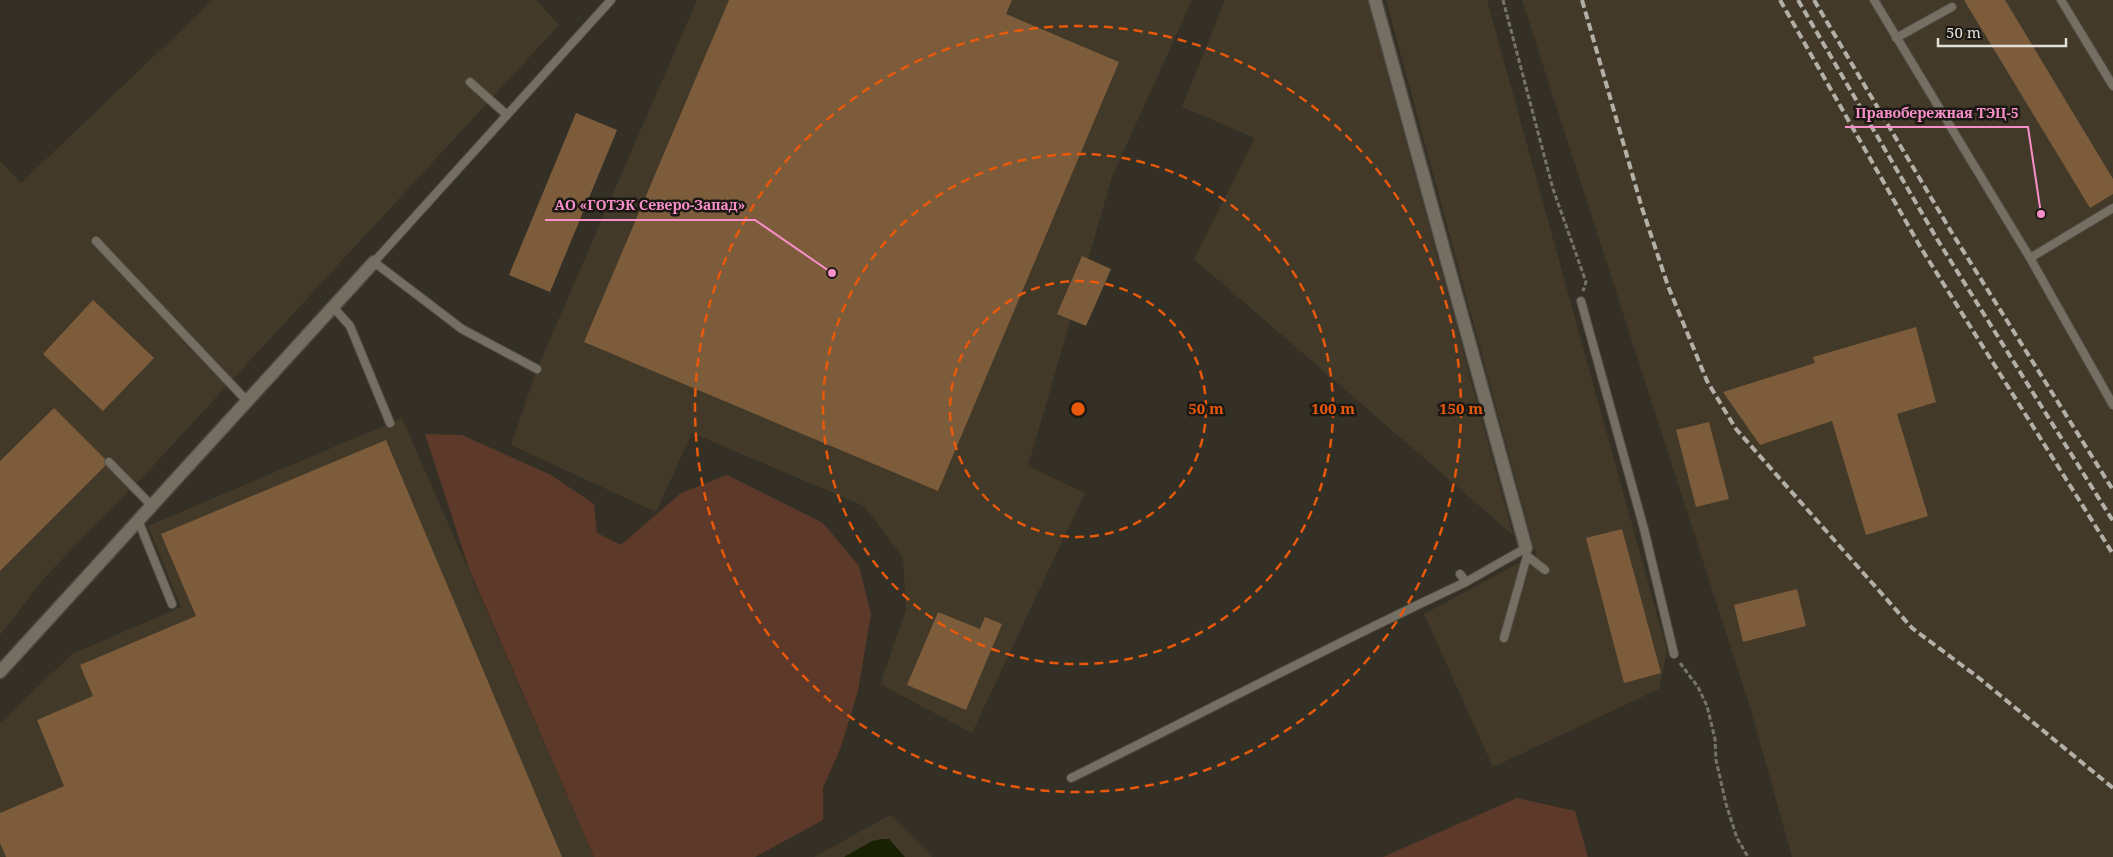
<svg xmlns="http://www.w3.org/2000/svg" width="2113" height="857" font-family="'Noto Serif',serif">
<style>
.built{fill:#423929}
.green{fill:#5c3928}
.water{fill:#192103}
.building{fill:#7d5c3b}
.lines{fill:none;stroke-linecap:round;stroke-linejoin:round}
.service-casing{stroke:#504c43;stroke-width:10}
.minor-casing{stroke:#504c43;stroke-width:15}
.path{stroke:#777369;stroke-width:3;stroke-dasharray:5 2.5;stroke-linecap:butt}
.service{stroke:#756f63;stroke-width:8}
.minor{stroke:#756f63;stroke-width:12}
.rail{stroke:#b3b0a8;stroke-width:4;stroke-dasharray:8 4;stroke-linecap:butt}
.ring{fill:none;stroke:#e8590c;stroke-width:2.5;stroke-dasharray:9 6}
.centre{fill:#e8590c;stroke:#1b1814;stroke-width:2.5}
.ring-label{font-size:15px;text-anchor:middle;font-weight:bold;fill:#e8590c;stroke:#1b1814;stroke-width:5;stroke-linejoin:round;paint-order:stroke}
.leader{fill:none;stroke:#f98fc9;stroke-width:2}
.callout-dot{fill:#f98fc9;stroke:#1b1814;stroke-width:2}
.callout-label{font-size:14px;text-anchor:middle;font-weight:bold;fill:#f98fc9;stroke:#1b1814;stroke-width:5;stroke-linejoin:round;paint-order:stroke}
</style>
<rect width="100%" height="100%" fill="#353025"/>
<path class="built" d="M 213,0 L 536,0 L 559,25 L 151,468 L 46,576 L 0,635 L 0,161 L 21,183 Z
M 697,0 L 1192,0 L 1112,177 L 1028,466 L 1085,493 L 972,733 L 880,684 L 906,610 L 903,558 L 864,506 L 692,433 L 656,512 L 511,445 L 537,369 Z
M 1225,0 L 1367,0 L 1513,535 L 1194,259 L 1255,138 L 1182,107 Z
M 1386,0 L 1487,0 L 1667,651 L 1659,689 L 1493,767 L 1424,614 L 1536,554 Z
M 1522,0 L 2113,0 L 2113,857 L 1792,857 L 1751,710 Z
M 402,418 L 594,857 L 0,857 L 0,723 L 72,654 L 181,607 L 148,526 Z
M 890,815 L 932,857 L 814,857 Z"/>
<path class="green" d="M 425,434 L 462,435 L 551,475 L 594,504 L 597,533 L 621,545 L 681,493 L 727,475 L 823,523 L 859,566 L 871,614 L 858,691 L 841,747 L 823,788 L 823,820 L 755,857 L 594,857 L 469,569 Z
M 1517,798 L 1575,811 L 1588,857 L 1383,857 Z"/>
<path class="water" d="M 882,839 L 889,839 L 905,857 L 844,857 L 872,841 Z"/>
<path class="building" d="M 729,0 L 1012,0 L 1006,14 L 1119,62 L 938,491 L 584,342 Z
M 1964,0 L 2005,0 L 2113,179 L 2113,194 L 2090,208 Z
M 576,113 L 617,130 L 550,292 L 509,275 Z
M 1082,256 L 1111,269 L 1086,326 L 1057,314 Z
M 93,300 L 154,358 L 103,411 L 43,354 Z
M 1916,327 L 1936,402 L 1897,414 L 1928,516 L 1866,535 L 1832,421 L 1760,445 L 1723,392 L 1815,363 L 1813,357 Z
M 54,408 L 105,459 L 105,466 L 0,571 L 0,461 Z
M 1709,422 L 1729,499 L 1696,507 L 1676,430 Z
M 386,440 L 562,857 L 6,857 L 0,843 L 0,813 L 64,786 L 37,720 L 93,696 L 80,665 L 196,616 L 161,534 Z
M 1622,529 L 1661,673 L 1624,683 L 1586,538 Z
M 1797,589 L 1806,626 L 1743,642 L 1734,605 Z
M 938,612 L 980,629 L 985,617 L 1002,624 L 966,710 L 907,685 Z"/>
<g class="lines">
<defs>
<path id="service" d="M 1874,0 L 2030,258 L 2113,405
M 2061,0 L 2113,86
M 1896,38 L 1952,7
M 470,82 L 507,115
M 96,241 L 247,401
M 2030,258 L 2113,208
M 1581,301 L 1644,529 L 1674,654
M 333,307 L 350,326 L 390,423
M 537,369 L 462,329 L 374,262 L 611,0
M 109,462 L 151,505
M 138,520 L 172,604
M 1460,574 L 1466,582 L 1526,548 L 1527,556 L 1545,570
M 1504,638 L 1527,556
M 1071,778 C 1203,713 1333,644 1466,582"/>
<path id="minor" d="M 1375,0 L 1526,548
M 0,672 L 374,262"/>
</defs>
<use href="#service" class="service-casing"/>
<use href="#minor" class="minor-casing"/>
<path class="path" d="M 1503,0 L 1553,189 L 1586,282 L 1583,291
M 1680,663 L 1698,687 L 1707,706 L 1715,739 L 1716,760 L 1726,804 L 1737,838 L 1748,857"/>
<use href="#service" class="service"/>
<use href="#minor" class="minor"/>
<path class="rail" d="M 1582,0 L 1642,208 L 1668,286 L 1707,381 L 1736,429 L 1912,628 L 1979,678 L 2113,788
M 1780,0 L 1921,248 L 2113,554
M 1798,0 L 1937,239 L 2113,521
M 1814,0 L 1952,233 L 2113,490"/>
</g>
<g class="ring">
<circle cx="1078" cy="409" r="128"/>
<circle cx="1078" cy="409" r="255"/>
<circle cx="1078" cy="409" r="383"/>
</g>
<circle cx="1078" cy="409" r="8" class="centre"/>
<g class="ring-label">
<text x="1206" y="414">50 m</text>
<text x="1333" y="414">100 m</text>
<text x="1461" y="414">150 m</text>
</g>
<path class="leader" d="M2041 214L2028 127H1845M832 273L755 220H545"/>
<g class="callout-dot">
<circle cx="2041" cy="214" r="5"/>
<circle cx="832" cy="273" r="5"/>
</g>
<g class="callout-label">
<text x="1937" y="118">Правобережная ТЭЦ-5</text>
<text x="650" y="210">АО «ГОТЭК Северо-Запад»</text>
</g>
<path d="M1938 38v8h128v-8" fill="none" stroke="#e2dfd8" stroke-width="2.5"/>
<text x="1946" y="38" font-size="15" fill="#e2dfd8" stroke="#1b1814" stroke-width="4" paint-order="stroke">50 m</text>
</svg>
